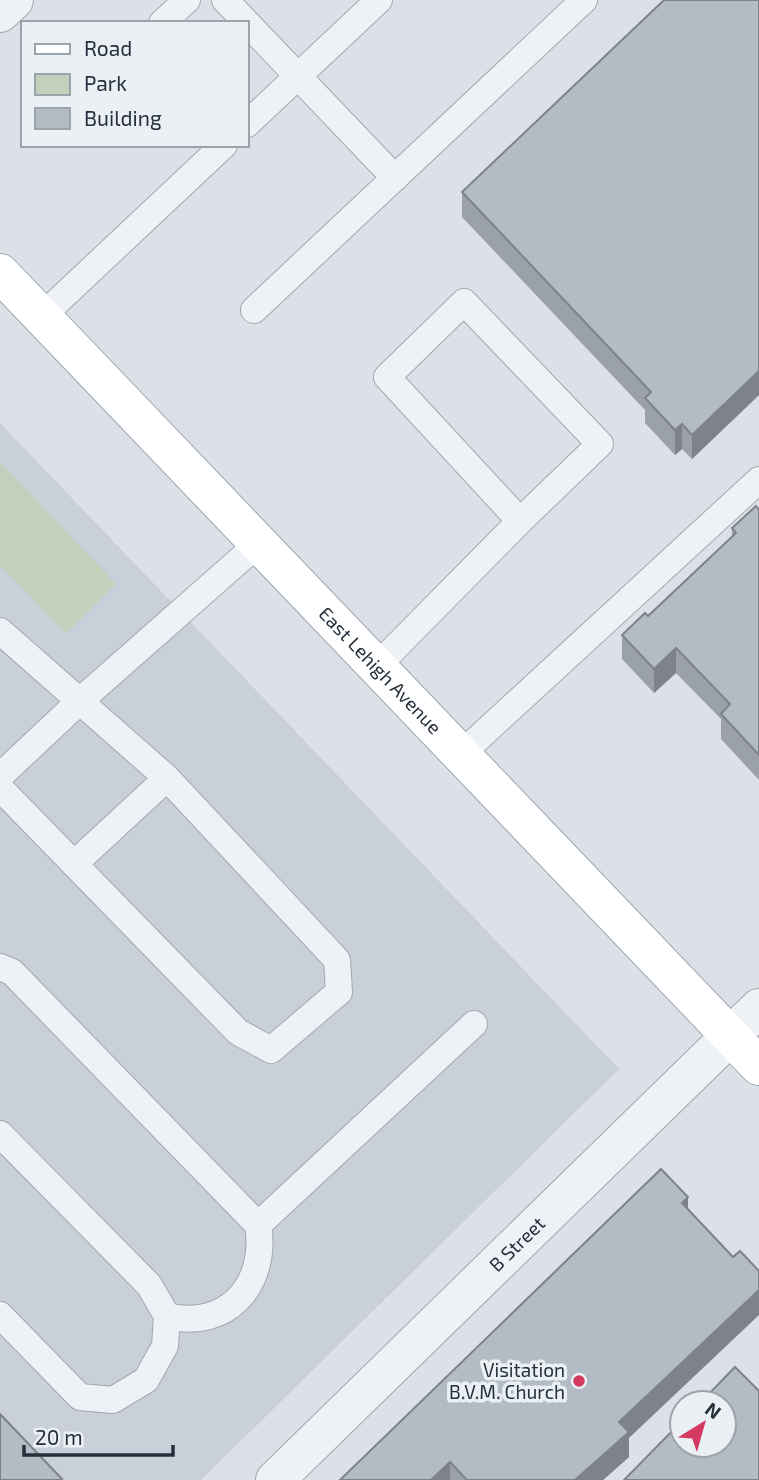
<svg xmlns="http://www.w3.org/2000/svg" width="759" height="1480" font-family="'Exo 2',sans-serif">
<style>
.built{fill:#cad0d9}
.green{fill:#c3d1bc}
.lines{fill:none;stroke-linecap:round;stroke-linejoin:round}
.lane-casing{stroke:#a1a8b1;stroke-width:28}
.street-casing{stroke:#a1a8b1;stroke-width:40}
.primary-casing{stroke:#9ba6b3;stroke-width:40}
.lane{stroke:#eef1f5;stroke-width:26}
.street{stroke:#eef1f5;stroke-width:38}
.primary{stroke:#fff;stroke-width:38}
.wall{fill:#9aa1a9}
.shaded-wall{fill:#7d8389}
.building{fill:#b3bbc4;stroke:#7d8389;stroke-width:2}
.poi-dot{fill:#d33a5f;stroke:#ebf0f4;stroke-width:2.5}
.labels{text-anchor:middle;stroke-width:7;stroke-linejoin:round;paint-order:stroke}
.street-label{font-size:19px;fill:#25303d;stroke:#ebf0f4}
.poi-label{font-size:19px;fill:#25303d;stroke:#ebf0f4;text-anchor:end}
</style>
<rect width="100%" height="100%" fill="#dce1e7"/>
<path class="built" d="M 0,423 L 619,1069 L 201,1480 L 0,1480 Z"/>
<path class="green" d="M 0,462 L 116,584 L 66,634 L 0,565 Z"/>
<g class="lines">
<defs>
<path id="lane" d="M 225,0 L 247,23
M 162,23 L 187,0
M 247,23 L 395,178
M 247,124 L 379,0
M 464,302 L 600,444 L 520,521 L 387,377 Z
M 254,310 L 584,0
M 41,317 L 224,145
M 0,631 L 167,778 L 337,960 L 339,992 L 271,1050 L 238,1032 L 0,788
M 378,665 L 520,521
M 460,755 L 759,480
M 0,776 L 81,700 L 259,543
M 74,864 L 167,778
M 0,967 L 12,972 L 258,1225 C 268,1284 227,1331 167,1316
M 0,1134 L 149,1285 L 167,1316 L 165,1346 L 146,1380 L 113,1400 L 80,1397 L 0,1315
M 258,1225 L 474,1024"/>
<g id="street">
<path d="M 0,13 L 14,0"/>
<path id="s1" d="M 275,1480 L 759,1008"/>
</g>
<g id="primary">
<path id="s2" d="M 0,273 L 759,1066"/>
</g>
</defs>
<use href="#lane" class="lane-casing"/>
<use href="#street" class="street-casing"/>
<use href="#primary" class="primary-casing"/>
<use href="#lane" class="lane"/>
<use href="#street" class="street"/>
<use href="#primary" class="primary"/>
</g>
<path class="wall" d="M 759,0 L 759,395 L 692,459 L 682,449 L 675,455 L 645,423 L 645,410 L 462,217 L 462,192 Z
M 759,510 L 759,780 L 721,739 L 721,719 L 676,673 L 654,693 L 622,659 L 622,635 L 648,616 L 732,536 L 732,528 Z
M 661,1169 L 629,1438 L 629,1457 L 603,1480 L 340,1480 Z"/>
<path class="shaded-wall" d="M 759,371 L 759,395 L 692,459 L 692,435 Z
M 682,424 L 682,449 L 675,455 L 675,430 Z
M 676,648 L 676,673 L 654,693 L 654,669 Z
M 688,1197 L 688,1222 L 682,1203 Z
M 759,1290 L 759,1315 L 629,1438 L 629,1457 L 603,1480 L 575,1480 L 619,1422 Z
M 450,1462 L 450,1480 L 431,1480 Z"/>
<path class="building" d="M 664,0 L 759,0 L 759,371 L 692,435 L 682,424 L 675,430 L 645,398 L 651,392 L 462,192 Z
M 756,506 L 759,510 L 759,755 L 721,714 L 730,704 L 676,648 L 654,669 L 622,635 L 645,613 L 648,616 L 736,533 L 732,528 Z
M 661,1169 L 688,1197 L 682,1203 L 733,1257 L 740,1251 L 759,1271 L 759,1290 L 619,1422 L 629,1432 L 575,1480 L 467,1480 L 450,1462 L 431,1480 L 340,1480 Z
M 735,1367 L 759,1391 L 759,1480 L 624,1480 L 682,1421 L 682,1445 L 724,1445 L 724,1403 L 700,1403 Z
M 0,1414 L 62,1479 L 61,1480 L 0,1480 Z"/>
<circle class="poi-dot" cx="579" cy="1381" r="7"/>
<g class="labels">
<g class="street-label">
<text dy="7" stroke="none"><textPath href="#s2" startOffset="550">East Lehigh Avenue</textPath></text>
<text dy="7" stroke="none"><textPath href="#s1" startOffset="338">B Street</textPath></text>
</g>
<g class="poi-label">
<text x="565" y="1377">Visitation<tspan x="565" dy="22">B.V.M. Church</tspan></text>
</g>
</g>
<rect x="21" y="21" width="228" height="126" fill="#ebf0f4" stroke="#9ca3ab" stroke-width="2"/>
<rect x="35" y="44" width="35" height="10" fill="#ffffff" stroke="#9ca3ab" stroke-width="2"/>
<text x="84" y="56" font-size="21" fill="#25303d">Road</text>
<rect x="35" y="74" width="35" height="21" fill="#c3d1bc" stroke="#9ca3ab" stroke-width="2"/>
<text x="84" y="91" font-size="21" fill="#25303d">Park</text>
<rect x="35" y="108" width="35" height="21" fill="#b3bbc4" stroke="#9ca3ab" stroke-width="2"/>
<text x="84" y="126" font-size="21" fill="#25303d">Building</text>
<g transform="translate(703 1424) rotate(37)"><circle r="33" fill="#ebf0f4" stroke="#9ca3ab" stroke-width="2"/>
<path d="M0-5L12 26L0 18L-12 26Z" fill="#d33a5f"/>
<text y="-10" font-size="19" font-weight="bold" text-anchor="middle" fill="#25303d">N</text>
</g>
<path d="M24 1445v10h149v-10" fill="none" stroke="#25303d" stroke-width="3.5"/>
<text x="35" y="1445" font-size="21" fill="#25303d" stroke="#ebf0f4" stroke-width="5" paint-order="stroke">20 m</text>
</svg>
